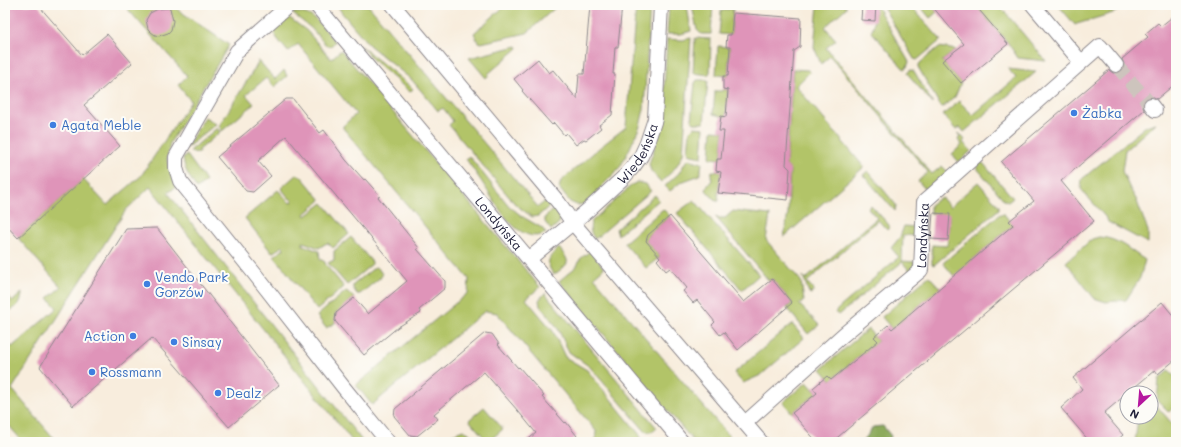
<svg xmlns="http://www.w3.org/2000/svg" width="1181" height="447" font-family="Mali,sans-serif">
<style>
.green{fill:#b2c467;stroke:#6a7351}
.forest{fill:#8daa5c;stroke:#58664c}
.building{fill:#df94b9}
.lines{fill:none;stroke-linecap:round;stroke-linejoin:round}
.minor-tunnel{stroke:#cdc4bd;stroke-width:14;stroke-dasharray:14 7;stroke-linecap:butt}
.minor-casing{stroke:#8d888c;stroke-width:16}
.minor{stroke:#fff;stroke-width:14}
.shop-dot{fill:#3f7fe0;stroke:#fdfcf7;stroke-width:1.5}
.labels{text-anchor:middle;stroke-width:4;stroke-linejoin:round;paint-order:stroke}
.shop-label{font-size:13px;fill:#366cbe;stroke:#fdfcf7;text-anchor:start}
.street-label{font-size:13px;fill:#22223b;stroke:#fdfcf7}
</style>
<rect width="100%" height="100%" fill="#fdfcf7"/>
<filter id="ink" filterUnits="userSpaceOnUse"><feTurbulence type="fractalNoise" baseFrequency=".025" numOctaves="2"/><feDisplacementMap in="SourceGraphic" scale="8" xChannelSelector="R" yChannelSelector="G"/><feConvolveMatrix kernelMatrix="1 2 1 2 8 2 1 2 1" color-interpolation-filters="sRGB"/></filter>
<filter id="wash" filterUnits="userSpaceOnUse"><feTurbulence type="fractalNoise" baseFrequency=".012" numOctaves="4" result="noise"/><feDisplacementMap in="SourceGraphic" scale="16" xChannelSelector="R" yChannelSelector="G"/><feGaussianBlur stdDeviation="0.9" result="paint"/><feColorMatrix in="noise" values="0 0 0 0 0 0 0 0 0 0 0 0 0 0 0 0 0 1.4 0 .05"/><feComposite in="paint" operator="in"/></filter>
<g filter="url(#wash)">
<rect width="100%" height="100%" fill="#f8eddd"/>
<path class="green" d="M 124,5 L 171,5 L 229,45 L 170,143 L 167,160 L 171,174 L 178,185 L 168,193 L 363,442 L 353,442 L 150,187 L 126,210 L 12,389 L 57,442 L 23,442 L 5,421 L 5,339 L 12,347 L 57,308 L 48,298 L 61,287 L 18,238 L 83,179 L 107,205 L 141,176 L 191,101 L 178,85 L 187,76 Z
M 337,5 L 368,5 L 538,207 L 547,200 L 551,202 L 552,204 L 538,216 L 532,217 L 515,204 L 449,125 L 453,121 L 443,108 L 438,111 L 412,80 L 369,45 L 342,13 Z
M 506,5 L 512,6 L 514,5 L 558,5 L 527,33 L 481,43 L 478,42 L 474,33 Z
M 636,5 L 650,5 L 644,109 L 640,126 L 629,150 L 620,167 L 590,199 L 584,204 L 577,205 L 570,202 L 559,188 L 561,181 L 599,148 L 626,127 Z
M 669,5 L 687,5 L 691,31 L 681,34 L 667,34 Z
M 692,5 L 713,5 L 711,34 L 701,34 L 697,30 Z
M 818,5 L 846,5 L 846,8 L 825,27 L 836,40 L 826,48 L 932,174 L 942,166 L 948,172 L 926,190 L 918,181 L 928,172 L 830,56 L 821,64 L 814,47 Z
M 876,5 L 909,62 L 907,67 L 904,69 L 871,31 L 873,28 Z
M 882,5 L 910,5 L 941,40 L 917,60 L 914,59 Z
M 919,5 L 931,5 L 937,12 L 930,18 Z
M 975,5 L 999,5 L 1046,61 L 1018,58 L 1008,43 Z
M 1058,5 L 1130,5 L 1113,13 L 1077,24 L 1075,25 Z
M 733,8 L 731,35 L 719,34 L 721,11 Z
M 292,13 C 295,13 299,12 302,13 C 317,15 326,32 335,42 L 331,46 L 327,46 L 311,28 Z
M 287,16 L 307,31 L 331,59 L 341,50 L 540,287 L 526,299 L 553,331 L 565,357 L 587,370 L 640,435 L 642,442 L 595,442 L 596,431 L 497,313 L 485,311 L 372,405 L 356,385 L 468,293 L 469,279 L 343,128 L 343,126 L 356,114 L 298,44 L 288,52 C 274,34 267,32 287,16 Z
M 691,38 L 683,154 C 677,167 672,172 661,182 L 651,171 L 649,164 L 662,125 L 667,39 L 682,40 Z
M 695,38 L 711,39 L 710,72 L 708,75 L 693,73 Z
M 361,46 L 410,86 L 413,89 L 410,92 L 372,59 Z
M 517,46 L 518,48 L 488,74 L 489,75 L 486,78 L 469,58 Z
M 718,46 L 730,47 L 728,76 L 716,75 Z
M 939,47 L 956,50 L 942,61 L 961,83 L 955,97 L 943,107 L 941,107 L 918,67 L 920,63 Z
M 258,60 L 275,79 L 284,70 L 287,76 L 274,87 L 266,78 L 246,95 L 254,104 L 222,131 L 219,126 L 258,63 Z
M 793,69 L 808,70 L 810,72 L 796,86 L 864,167 L 784,237 L 788,213 L 790,170 L 786,165 Z
M 1008,69 L 1036,72 L 964,132 L 960,127 L 956,130 L 943,115 L 959,101 L 973,115 L 1016,78 Z
M 911,70 L 914,71 L 933,104 L 907,73 Z
M 697,80 L 708,80 L 704,123 L 694,123 L 691,120 L 695,83 Z
M 723,89 L 728,90 L 726,117 L 713,114 L 715,91 L 722,91 Z
M 205,117 L 216,124 L 185,149 Z
M 1156,123 L 1125,150 L 1122,171 L 1130,189 L 1136,199 L 1148,231 L 1148,243 L 1136,237 L 1108,222 L 1107,219 L 1081,189 L 1082,179 L 1146,126 Z
M 694,127 L 704,128 L 702,157 L 691,155 L 688,151 L 690,131 Z
M 217,128 L 220,132 L 199,150 L 199,153 L 191,152 L 191,150 Z
M 712,130 L 724,131 L 721,159 L 710,158 Z
M 959,133 L 965,140 L 963,142 L 971,151 L 959,162 L 952,154 L 962,145 L 958,140 L 960,136 L 958,134 Z
M 187,155 L 206,181 L 197,189 C 190,178 184,170 183,157 Z
M 469,156 L 509,206 L 523,217 L 542,228 L 546,233 C 520,247 498,207 487,190 C 480,179 473,169 466,159 Z
M 689,159 L 702,163 L 700,175 L 681,182 L 670,191 L 665,186 L 679,173 L 685,163 Z
M 980,163 L 983,163 L 1013,198 L 1008,202 L 1005,201 L 976,167 Z
M 712,171 L 721,172 L 718,193 L 719,201 L 716,201 L 705,189 L 712,180 L 711,176 Z
M 868,171 L 896,205 L 895,211 L 863,175 Z
M 297,174 L 302,177 L 321,200 L 305,214 L 306,216 L 323,203 L 349,234 L 333,248 L 328,243 L 325,244 L 319,248 L 303,242 L 303,245 L 319,251 L 320,259 L 325,262 L 325,263 L 326,265 L 344,287 L 317,310 L 274,256 L 284,249 L 283,246 L 272,253 L 245,218 L 278,190 L 290,203 L 293,201 L 288,197 L 281,188 Z
M 637,182 L 645,184 L 651,191 L 595,239 C 590,233 589,227 592,221 L 632,185 Z
M 978,182 L 999,206 L 999,209 L 934,265 L 932,264 L 932,245 L 947,246 L 950,215 L 930,213 L 930,205 L 941,197 L 950,207 Z
M 655,195 L 659,200 L 618,235 L 616,229 Z
M 694,200 L 759,275 L 742,290 L 677,213 Z
M 871,205 L 889,225 L 889,228 L 887,230 L 878,220 L 807,282 L 814,290 L 811,294 L 809,293 L 803,276 L 806,279 L 877,218 L 868,208 Z
M 556,207 L 561,216 L 559,223 L 551,230 L 545,222 L 545,217 Z
M 663,209 L 670,216 L 648,235 L 646,241 L 660,257 L 646,268 L 624,243 Z
M 733,211 L 770,215 L 766,240 L 801,281 L 804,301 L 799,304 L 819,325 L 808,334 L 787,308 L 792,303 L 772,279 L 769,281 L 715,216 L 719,218 L 725,218 Z
M 1000,214 L 1004,214 L 1013,225 L 954,276 L 943,263 Z
M 904,226 L 914,227 L 916,229 L 916,236 L 903,235 L 902,261 L 915,262 L 915,267 L 910,271 L 902,262 L 839,315 L 835,312 L 839,308 L 899,257 L 891,248 L 900,237 Z
M 351,237 L 372,262 L 372,264 L 347,285 L 328,263 L 334,260 L 334,251 Z
M 1099,237 C 1119,238 1129,250 1145,260 L 1140,278 L 1126,300 L 1106,302 L 1094,298 L 1066,262 L 1092,239 Z
M 559,248 C 572,264 569,263 554,275 C 545,263 548,257 559,248 Z
M 590,251 L 604,268 L 594,277 L 734,442 L 694,442 L 559,281 L 577,266 L 580,259 Z
M 375,267 L 378,268 L 382,274 L 382,276 L 360,294 L 357,294 L 353,288 L 353,285 Z
M 929,276 L 940,288 L 892,329 L 882,317 Z
M 346,291 L 348,292 L 354,298 L 338,312 L 336,312 L 335,323 L 326,328 L 317,316 Z
M 5,293 L 13,301 L 22,293 C 22,303 15,311 5,311 L 5,308 L 11,303 L 5,296 Z
M 545,293 L 657,428 C 653,432 650,433 645,431 L 590,367 L 569,352 L 557,327 L 540,306 L 539,300 Z
M 792,324 L 804,338 L 761,375 L 743,383 L 734,373 Z
M 868,329 L 878,341 L 831,380 L 821,369 Z
M 1169,370 L 1176,378 L 1176,405 L 1169,412 L 1157,400 L 1159,379 Z
M 807,382 L 817,393 L 792,413 L 783,402 Z
M 1155,404 L 1176,428 L 1176,442 L 1135,442 L 1138,418 L 1140,417 L 1151,417 L 1151,408 Z
M 484,407 L 503,429 L 488,442 L 469,420 Z
M 463,430 L 469,433 L 472,438 L 471,442 L 446,442 L 448,436 Z"/>
<path class="forest" d="M 883,426 L 891,436 L 889,442 L 863,442 L 873,427 Z"/>
<g id="blocks">
<path class="building" d="M 5,5 L 38,5 L 82,55 L 107,34 L 132,63 L 84,105 L 120,146 L 18,238 L 5,224 Z
M 590,5 L 622,5 L 618,47 L 615,47 L 613,74 L 615,74 L 612,115 L 599,125 L 601,128 L 586,140 L 584,139 L 576,145 L 566,133 L 564,135 L 554,123 L 552,125 L 522,91 L 523,90 L 514,79 L 538,59 L 549,73 L 553,70 L 577,99 L 579,74 L 584,74 Z
M 862,5 L 876,5 L 875,21 L 861,20 Z
M 931,5 L 975,5 L 1008,44 L 961,83 L 942,61 L 964,44 Z
M 170,8 L 173,21 L 171,30 L 168,33 L 159,36 L 155,35 L 151,32 L 148,29 L 146,20 L 150,13 L 158,9 Z
M 733,13 L 801,18 L 800,47 L 794,51 L 786,165 L 790,169 L 788,200 L 718,193 L 721,172 L 716,171 L 717,159 L 721,159 L 724,131 L 719,131 L 721,116 L 726,117 L 728,90 L 723,89 L 723,76 L 728,76 L 730,47 L 726,47 L 727,35 L 731,35 Z
M 1176,14 L 1176,83 L 1157,99 L 1154,97 L 1150,97 L 1145,99 L 1143,102 L 1143,106 L 1144,110 L 1061,181 L 1094,221 L 832,442 L 817,442 L 792,413 L 817,393 L 813,388 L 827,376 L 831,380 L 878,341 L 874,337 L 888,325 L 892,329 L 1013,225 L 1009,221 L 1034,201 L 1001,162 L 1109,70 L 1113,73 L 1118,73 L 1122,71 L 1124,68 L 1124,64 L 1122,59 L 1148,37 L 1145,34 L 1158,23 L 1161,26 Z
M 286,99 L 293,99 L 320,133 L 324,130 L 346,160 L 364,180 L 365,179 L 380,196 L 378,197 L 419,248 L 417,249 L 445,281 L 445,288 L 419,310 L 421,313 L 398,327 L 364,355 L 335,321 L 336,313 L 354,298 L 368,314 L 407,281 L 286,136 L 258,161 L 271,176 L 253,192 L 246,191 L 217,157 Z
M 933,213 L 950,214 L 948,240 L 931,239 Z
M 670,216 L 744,302 L 772,279 L 792,303 L 738,350 L 724,332 L 720,335 L 712,325 L 715,322 L 697,300 L 693,303 L 683,291 L 687,288 L 670,268 L 666,271 L 657,260 L 660,257 L 646,241 L 648,235 Z
M 157,228 L 279,385 L 229,427 L 152,338 L 73,406 L 40,367 L 126,229 Z
M 1162,302 L 1176,319 L 1176,359 L 1158,374 L 1155,370 L 1104,413 L 1123,435 L 1115,442 L 1090,442 L 1061,408 L 1082,389 L 1073,378 Z
M 485,333 L 492,334 L 499,344 L 498,345 L 518,368 L 519,367 L 544,396 L 542,397 L 565,423 L 566,422 L 577,436 L 570,442 L 525,442 L 536,433 L 518,411 L 484,372 L 434,414 L 438,419 L 417,436 L 410,435 L 394,416 L 395,409 Z"/>
</g>
</g>
<g filter="url(#ink)">
<use href="#blocks" fill-opacity="0" stroke="#8d888c" stroke-width="1"/>
<g class="lines">
<path class="minor-tunnel" d="M 1116,65 L 1151,105"/>
<defs>
<g id="minor">
<path d="M 289,5 L 237,51 L 176,157 L 176,168 L 180,181 L 254,273 L 344,388 L 388,442"/>
<path id="s1" d="M 316,5 L 682,442"/>
<path d="M 393,5 L 559,203 L 573,223 L 761,442"/>
<path d="M 1033,5 L 1081,62"/>
<path d="M 1151,105 L 1155,110"/>
<path id="s2" d="M 529,259 L 588,210 L 624,177 L 633,167 L 641,156 L 647,143 L 655,119 L 661,5"/>
<path id="s3" d="M 745,423 L 843,335 L 921,270 L 924,202 L 997,137 L 1100,46 L 1116,65"/>
</g>
</defs>
<use href="#minor" class="minor-casing"/>
<use href="#minor" class="minor"/>
</g>
</g>
<g class="shop-dot">
<circle cx="1074" cy="113" r="4"/>
<circle cx="53" cy="125" r="4"/>
<circle cx="147" cy="284" r="4"/>
<circle cx="133" cy="336" r="4"/>
<circle cx="174" cy="342" r="4"/>
<circle cx="92" cy="372" r="4"/>
<circle cx="218" cy="393" r="4"/>
</g>
<g class="labels">
<g class="shop-label">
<text x="1082" y="118">Żabka</text>
<text x="61" y="130">Agata Meble</text>
<text x="155" y="282">Vendo Park<tspan x="155" dy="15">Gorzów</tspan></text>
<text x="125" y="341" text-anchor="end">Action</text>
<text x="182" y="347">Sinsay</text>
<text x="100" y="377">Rossmann</text>
<text x="226" y="398">Dealz</text>
</g>
<g class="street-label">
<text dy="5" stroke="none"><textPath href="#s2" startOffset="153">Wiedeńska</textPath></text>
<text dy="5" stroke="none"><textPath href="#s1" startOffset="285">Londyńska</textPath></text>
<text dy="5" stroke="none"><textPath href="#s3" startOffset="268">Londyńska</textPath></text>
</g>
</g>
<rect width="1181" height="447" fill="none" stroke="#fdfcf7" stroke-width="20"/>
<g transform="translate(1139 405) rotate(206)"><circle r="19" fill="#fdfcf7" stroke="#a5a5ac"/>
<path d="M0-3L7 15L0 10L-7 15Z" fill="#b5179e"/>
<text y="-6" font-size="11" font-weight="bold" text-anchor="middle" fill="#22223b">N</text>
</g>
</svg>
